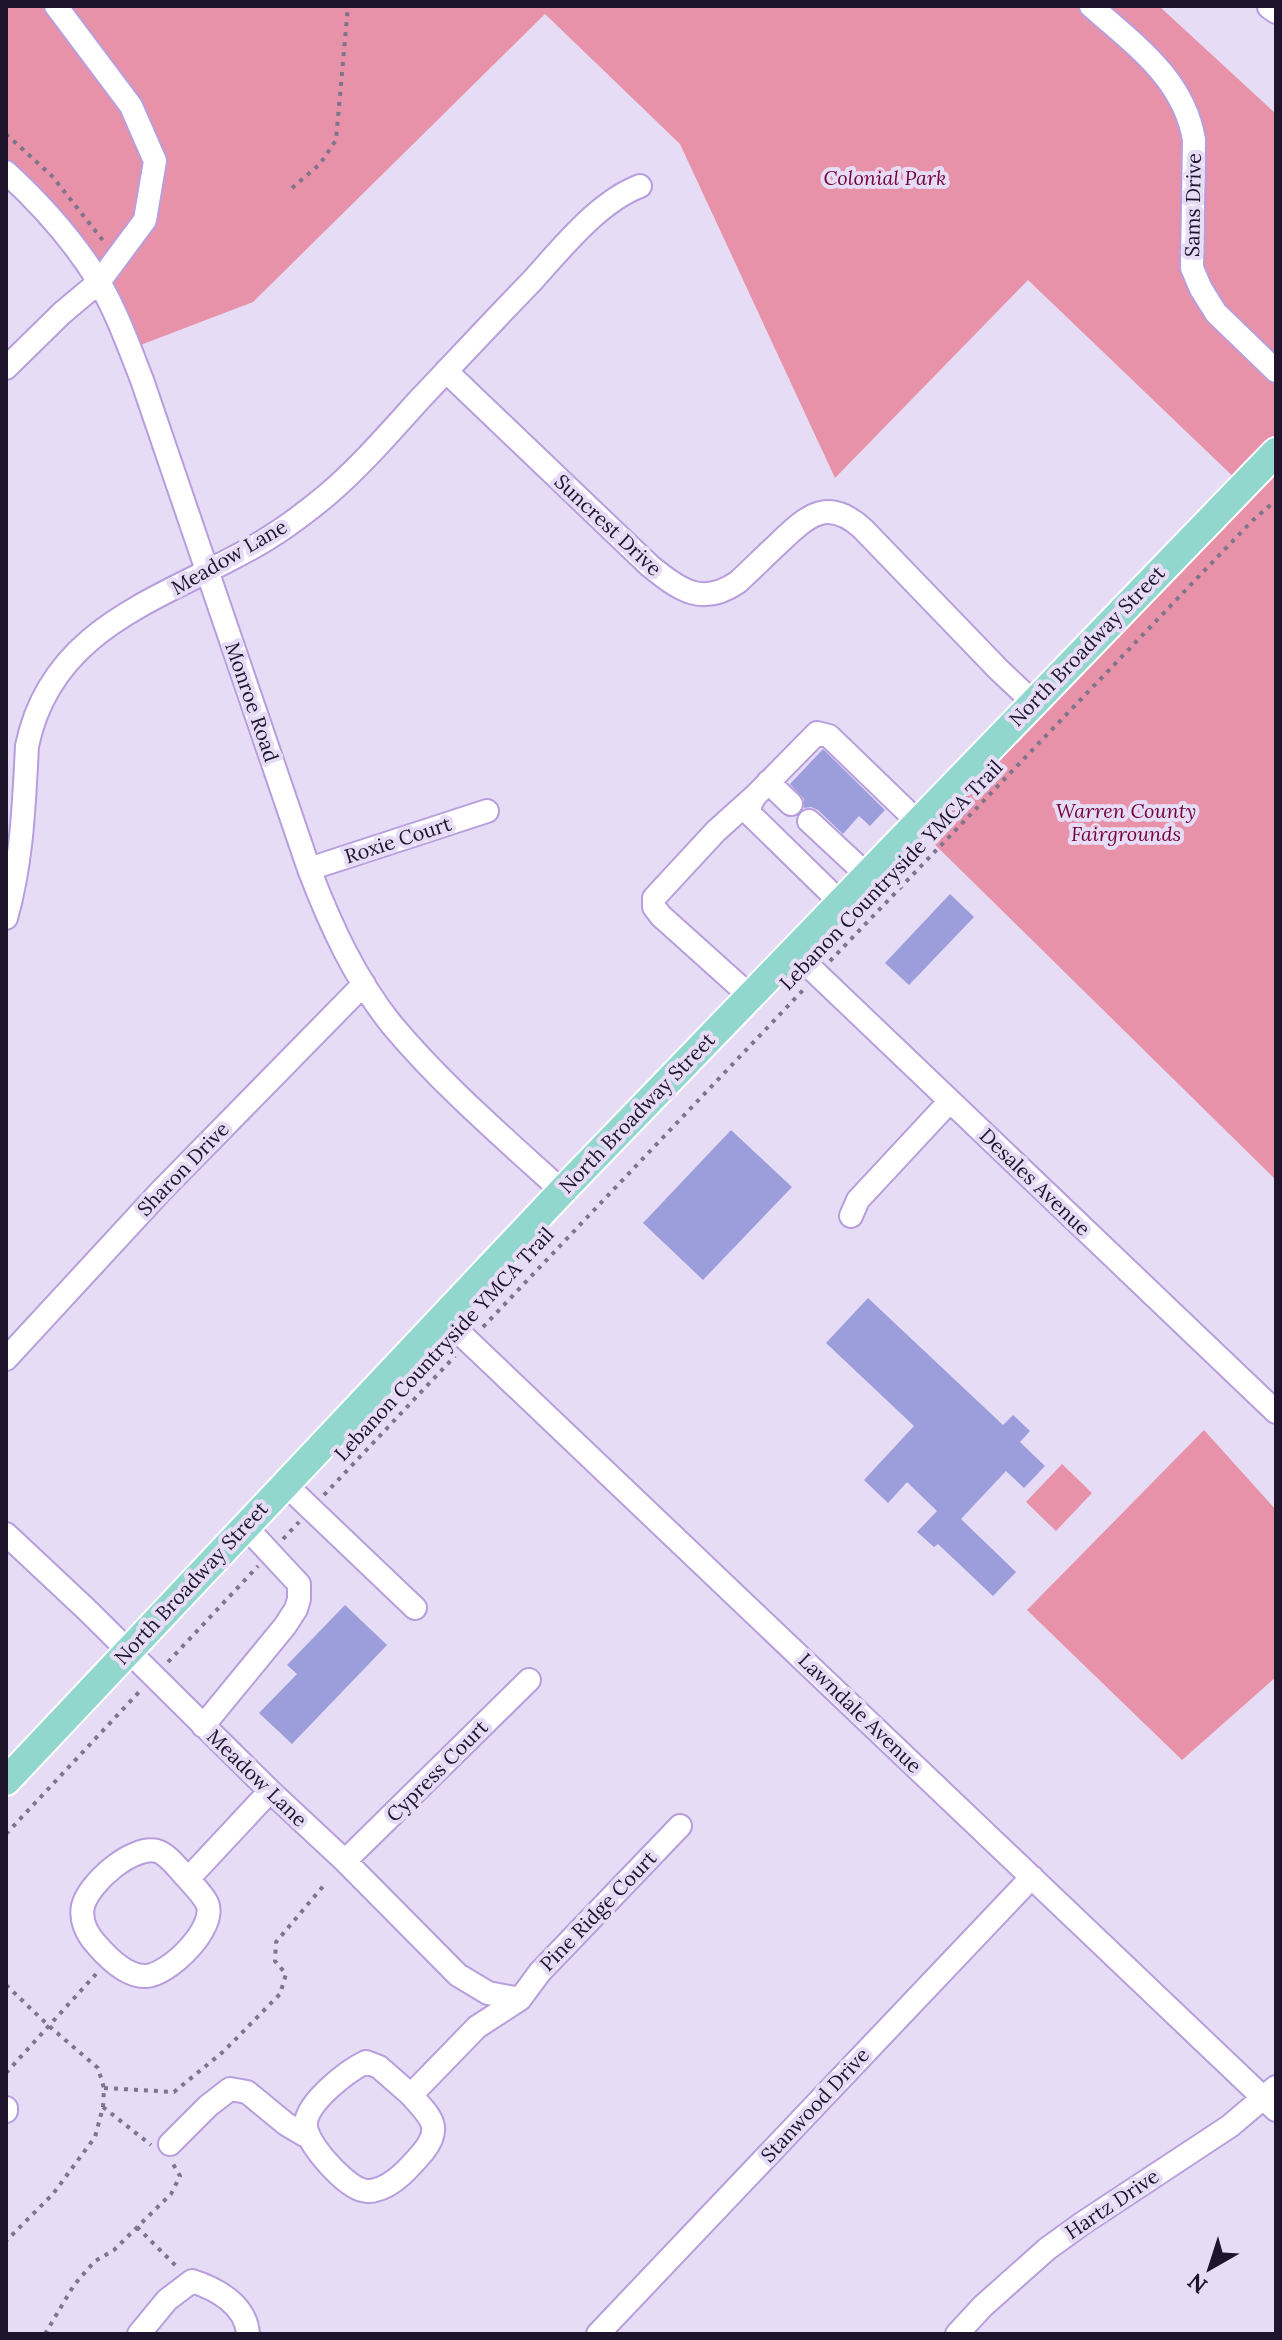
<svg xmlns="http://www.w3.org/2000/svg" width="1282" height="2340" font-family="Lora,serif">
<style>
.green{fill:#e792a8}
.building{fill:#9c9edc}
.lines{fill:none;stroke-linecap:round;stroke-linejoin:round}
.minor-casing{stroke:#b89edc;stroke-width:26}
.major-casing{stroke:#fff;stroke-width:32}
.path{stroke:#7e748c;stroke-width:4;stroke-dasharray:4 6;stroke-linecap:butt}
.minor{stroke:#fff;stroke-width:22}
.major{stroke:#91d7ce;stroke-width:28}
.labels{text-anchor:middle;stroke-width:8;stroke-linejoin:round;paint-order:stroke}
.park-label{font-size:20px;font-style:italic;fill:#760237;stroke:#e6dcf6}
.street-label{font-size:20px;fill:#1e142b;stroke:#e6dcf6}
</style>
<rect width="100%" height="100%" fill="#e6dcf6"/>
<path class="green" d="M 6,6 L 1159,6 L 1276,114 L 1276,1180 L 915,825 L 1243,486 L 1028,280 L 835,478 L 680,144 L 545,14 L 253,302 L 130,349 L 121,325 L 6,172 Z
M 1204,1430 L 1276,1510 L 1276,1677 L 1182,1760 L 1027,1610 Z
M 1062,1464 L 1092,1493 L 1056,1531 L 1026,1502 Z"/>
<path class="building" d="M 823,749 L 885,810 L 870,826 L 859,816 L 843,834 L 818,810 L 811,807 L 804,808 L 804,799 L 790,784 Z
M 950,894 L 974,917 L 909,985 L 885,963 Z
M 731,1130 L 792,1187 L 703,1280 L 643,1223 Z
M 868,1298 L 1003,1425 L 1013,1415 L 1030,1431 L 1020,1442 L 1045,1466 L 1024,1488 L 1006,1471 L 961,1519 L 1016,1572 L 993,1596 L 938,1544 L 934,1547 L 917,1532 L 937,1511 L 907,1482 L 888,1503 L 864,1480 L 914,1426 L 826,1343 Z
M 345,1605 L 387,1645 L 292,1744 L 259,1713 L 297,1674 L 287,1665 Z"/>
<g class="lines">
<defs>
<path id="minor" d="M 1091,6 C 1135,45 1184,79 1194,140 L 1192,268 L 1201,289 L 1216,313 L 1276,371
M 1269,7 L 1276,12
M 6,172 C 42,205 74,241 99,282 C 117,313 129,347 142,380 L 309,869 C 330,924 355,979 392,1025 C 443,1086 504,1138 562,1191
M 6,368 L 62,313 L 99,282 L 145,220 L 155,161 L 131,106 L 56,6
M 446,371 L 650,566 C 680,590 702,607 738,582 C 752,569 765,556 779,543 C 808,515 828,497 863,529 L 999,670 L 1033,702
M 768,782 L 791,804
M 755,796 L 750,805 L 750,814 L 840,902
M 809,821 L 867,875
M 309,869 L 487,811
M 6,918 C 22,862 24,804 27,746 C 51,629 156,601 248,550 C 276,535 303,515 327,495 C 361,466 390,432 420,399 C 457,360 494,320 532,281 C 562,248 598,202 640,186
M 793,951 L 1276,1412
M 750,996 L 661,916 L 654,907 L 654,898 L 716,831 L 755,796 L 817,733 L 829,736 L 918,822
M 851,1216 L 858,1200 L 950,1101
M 443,1317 L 1276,2110
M 6,1359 L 161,1191 L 364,984
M 285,1484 L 415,1608
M 6,1534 L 86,1609 L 270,1791 L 345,1861 L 458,1975 L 488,1993 L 520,1999
M 203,1726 L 285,1626 L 296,1609 L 299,1599 L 299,1584 L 245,1526
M 345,1861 L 529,1680
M 188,1879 C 194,1886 203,1895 207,1903 C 218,1927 169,1975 146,1976 C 127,1977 108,1958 96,1944 C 87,1934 80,1920 83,1906 C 89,1883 132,1845 157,1851 C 168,1854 179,1870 188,1879 L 270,1791
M 411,2095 C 429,2116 444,2126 423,2152 C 411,2166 394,2186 375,2190 C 370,2192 362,2191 357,2188 C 341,2180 303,2141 306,2122 C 309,2101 347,2071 366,2062 L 379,2067 L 411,2095 L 477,2027 L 520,1999 L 540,1972 L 680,1826
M 6,2108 L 6,2111
M 170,2144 L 208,2106 L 230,2089 L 247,2092 L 286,2124 L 308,2137
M 139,2334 L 167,2300 L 192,2281 C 217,2289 246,2305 248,2334
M 598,2334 L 1032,1877
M 957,2334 L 983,2306 L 1047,2249 L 1083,2223 L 1230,2126 L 1276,2087"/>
<path id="major" d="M 6,1781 L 562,1191 L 1276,452"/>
</defs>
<use href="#minor" class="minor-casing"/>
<use href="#major" class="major-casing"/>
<path class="path" d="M 6,134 L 52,176 L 105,243
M 292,188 L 320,164 L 336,140 L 348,6
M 830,961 L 1251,522 L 1276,500
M 483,1327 L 805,988
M 324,1495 L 455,1356
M 283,1539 L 299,1522
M 168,1662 L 258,1566
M 6,1834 L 140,1691
M 6,1985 L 49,2026 L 98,2068 L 104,2088 L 103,2107 L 95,2137 L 53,2194 L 6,2241
M 6,2073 L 96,1974
M 104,2088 L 174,2092 L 224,2051 L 280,1994 L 286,1974 L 275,1961 L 276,1942 L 325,1884
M 103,2107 L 151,2145
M 137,2227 L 179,2269
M 45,2334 L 74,2285 L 95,2261 L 114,2250 L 171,2194 L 180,2176 L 173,2164"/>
<use href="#minor" class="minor"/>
<use href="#major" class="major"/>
</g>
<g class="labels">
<g class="park-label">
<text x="885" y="185">Colonial Park</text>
<text x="1126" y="818">Warren County<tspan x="1126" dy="23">Fairgrounds</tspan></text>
</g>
<g class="street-label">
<text transform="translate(1193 205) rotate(-89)" y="7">Sams Drive</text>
<text transform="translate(608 525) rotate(43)" y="7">Suncrest Drive</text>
<text transform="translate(229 557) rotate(-30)" y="7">Meadow Lane</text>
<text transform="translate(1087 646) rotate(-46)" y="7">North Broadway Street</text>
<text transform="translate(252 702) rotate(71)" y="7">Monroe Road</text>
<text transform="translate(398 840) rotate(-18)" y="7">Roxie Court</text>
<text transform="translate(891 875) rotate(-46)" y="7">Lebanon Countryside YMCA Trail</text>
<text transform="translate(637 1113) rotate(-46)" y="7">North Broadway Street</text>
<text transform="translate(183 1169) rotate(-46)" y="7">Sharon Drive</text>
<text transform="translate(1035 1182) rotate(44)" y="7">Desales Avenue</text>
<text transform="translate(444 1344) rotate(-47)" y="7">Lebanon Countryside YMCA Trail</text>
<text transform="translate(191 1583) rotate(-47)" y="7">North Broadway Street</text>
<text transform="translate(860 1713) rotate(44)" y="7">Lawndale Avenue</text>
<text transform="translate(437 1771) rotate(-45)" y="7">Cypress Court</text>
<text transform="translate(257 1778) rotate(44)" y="7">Meadow Lane</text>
<text transform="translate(598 1911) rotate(-46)" y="7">Pine Ridge Court</text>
<text transform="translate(815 2105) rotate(-47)" y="7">Stanwood Drive</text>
<text transform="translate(1112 2204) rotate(-34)" y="7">Hartz Drive</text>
</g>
</g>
<rect width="1282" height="2340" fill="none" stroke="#1e142b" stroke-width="16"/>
<g transform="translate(1210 2268) rotate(219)" stroke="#e6dcf6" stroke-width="6" paint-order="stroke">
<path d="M0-6L14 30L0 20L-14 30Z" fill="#1e142b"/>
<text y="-12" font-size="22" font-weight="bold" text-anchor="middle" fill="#1e142b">N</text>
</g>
</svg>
